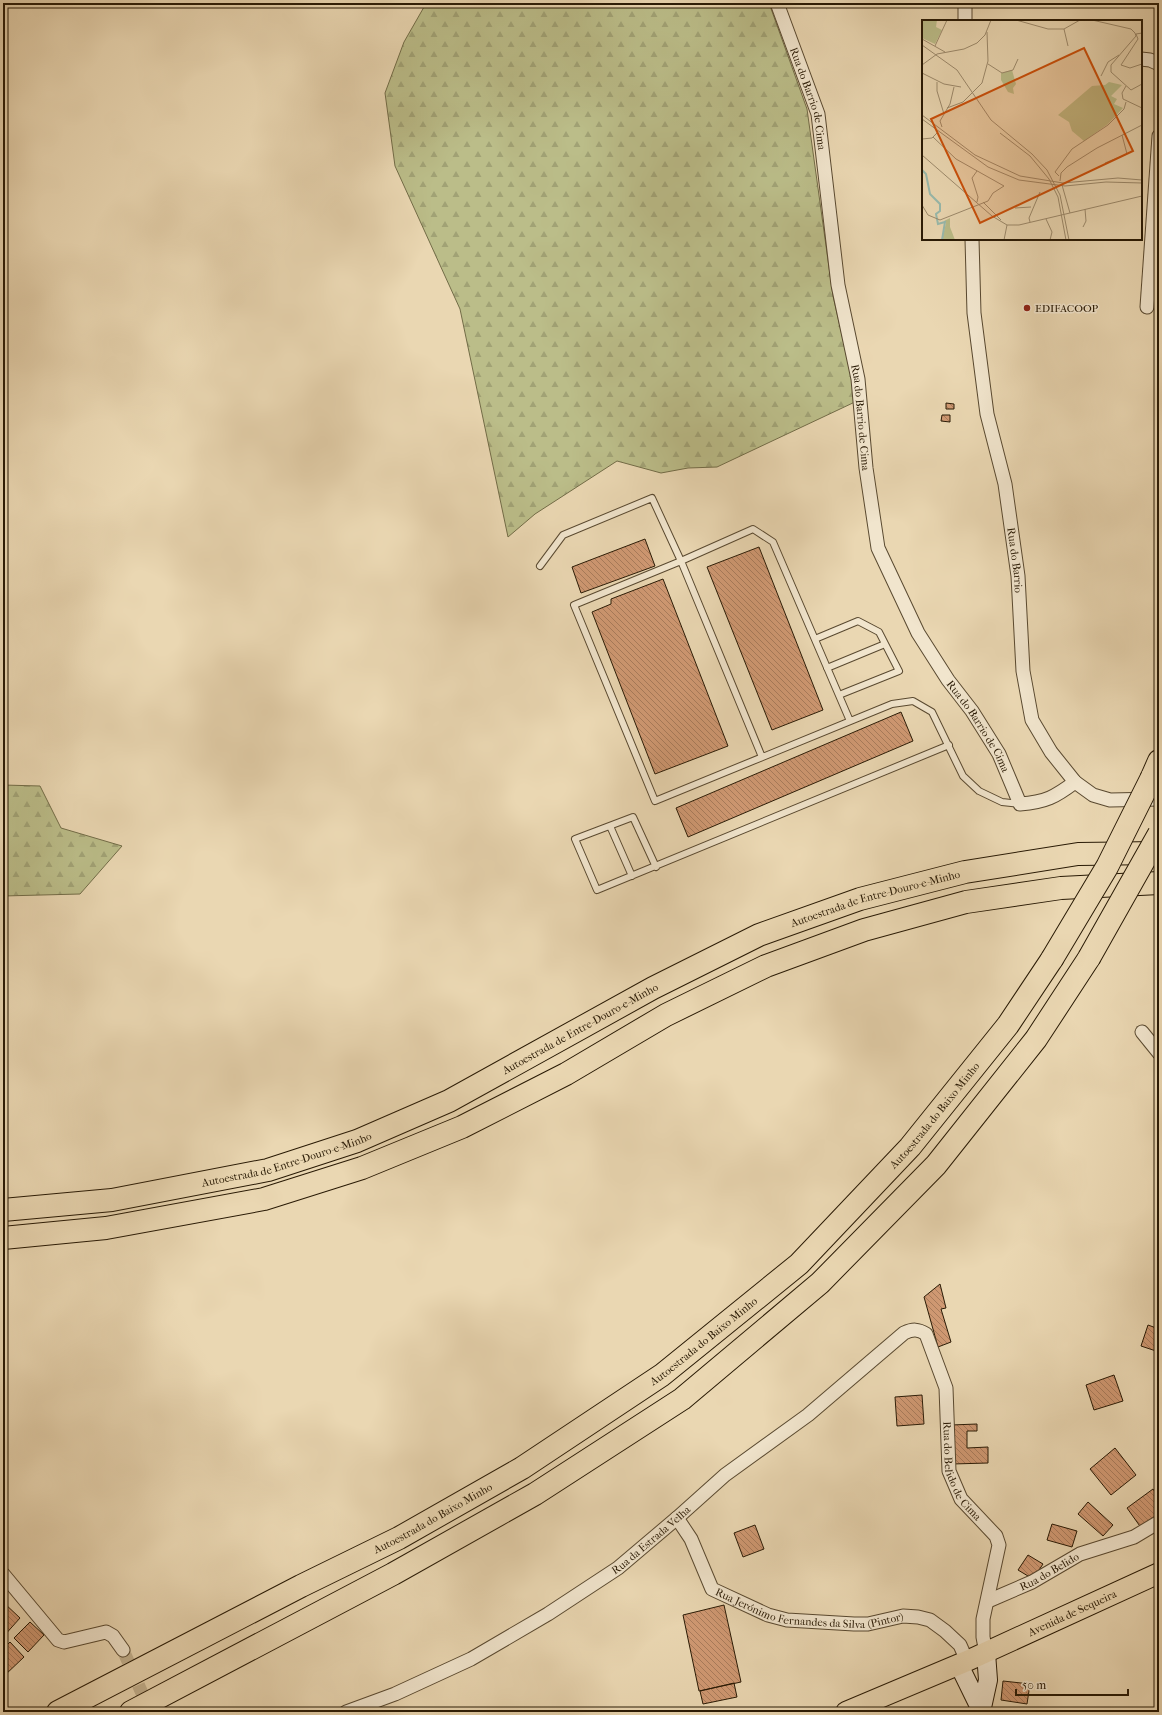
<svg xmlns="http://www.w3.org/2000/svg" width="1162" height="1715" font-family="'IM FELL French Canon',serif">
<style>
.forest{fill:url(#forest-firs);stroke:#726c47}
.building{fill:url(#building-back-hatch);stroke:#291a05}
.lines{fill:none;stroke-linecap:round;stroke-linejoin:round}
.street-tunnel{stroke:#c3b18f;stroke-width:13;stroke-dasharray:13 6;stroke-linecap:butt}
.lane-casing{stroke:#594930;stroke-width:8}
.street-casing{stroke:#594930;stroke-width:15}
.secondary-casing{stroke:#291a05;stroke-width:20}
.primary-casing{stroke:#291a05;stroke-width:22}
.highway-casing{stroke:#291a05;stroke-width:24}
.lane{stroke:#f1e5cd;stroke-width:6}
.street{stroke:#f1e5cd;stroke-width:13}
.secondary{stroke:#f1e5cd;stroke-width:18}
.primary{stroke:#ead7b2;stroke-width:20}
.highway{stroke:#ead7b2;stroke-width:22}
.highway-bridge-casing{stroke:#291a05;stroke-width:24;stroke-linecap:butt}
.highway-bridge{stroke:#ead7b2;stroke-width:22}
.poi-dot{fill:#8f2418;stroke:#f1e5cd;stroke-width:1.5}
.labels{text-anchor:middle;stroke-width:3;stroke-linejoin:round;paint-order:stroke}
.street-label{font-size:11px;fill:#291a05;stroke:#f1e5cd}
.poi-label{font-size:11px;fill:#291a05;stroke:#f1e5cd;text-anchor:start}
.inset-river{fill:none;stroke:#98baad;stroke-width:2}
.inset-road{fill:none;stroke:#9d8b6d;stroke-width:1}
.view{fill:#cb500b;fill-opacity:0.15;stroke:#cb500b;stroke-width:2}
.inset-edge{fill:none;stroke:#291a05;stroke-width:2}
</style>
<defs>
<pattern id="forest-firs" width="22" height="20" patternUnits="userSpaceOnUse"><rect width="22" height="20" fill="#bbbd89"/><path d="M5 1l3.5 6h-7zM16 11l3.5 6h-7z" fill="#a1a275"/></pattern>
<pattern id="building-back-hatch" width="6" height="6" patternUnits="userSpaceOnUse"><rect width="6" height="6" fill="#d09973"/><path d="M-1 5l2 2M0 0l6 6M5-1l2 2" fill="none" stroke="#a97c5c"/></pattern>
</defs>
<rect width="100%" height="100%" fill="#ead7b2"/>
<filter id="stains"><feTurbulence type="fractalNoise" baseFrequency=".005" numOctaves="4"/><feColorMatrix values="0 0 0 0 .2 0 0 0 0 .09 0 0 0 0 .02 0 0 0 .5 -.17"/></filter>
<radialGradient id="worn" r=".72"><stop offset=".6" stop-color="#630" stop-opacity="0"/><stop offset="1" stop-color="#630" stop-opacity=".3"/></radialGradient>
<path class="forest" d="M 424,3 L 769,3 L 807,109 L 833,296 L 857,401 L 717,467 L 688,468 L 661,473 L 617,461 L 535,514 L 508,537 L 460,309 L 395,166 L 385,93 L 404,42 L 424,7 Z
M 3,785 L 40,786 L 61,828 L 122,846 L 80,894 L 3,896 Z"/>
<path class="building" d="M 946,403 L 954,404 L 954,409 L 946,409 Z
M 942,415 L 950,415 L 950,422 L 941,421 Z
M 645,539 L 655,566 L 581,593 L 572,567 Z
M 759,547 L 823,710 L 772,730 L 707,567 Z
M 663,579 L 728,746 L 655,774 L 592,612 L 611,604 L 611,599 Z
M 901,712 L 913,741 L 688,837 L 676,808 Z
M 940,1284 L 946,1308 L 941,1309 L 951,1342 L 938,1347 L 924,1297 Z
M 1148,1325 L 1159,1329 L 1159,1352 L 1141,1346 Z
M 1114,1375 L 1123,1401 L 1094,1410 L 1086,1385 Z
M 922,1395 L 924,1424 L 897,1426 L 895,1397 Z
M 977,1424 L 977,1431 L 967,1431 L 967,1448 L 988,1447 L 988,1463 L 952,1464 L 951,1425 Z
M 1115,1448 L 1136,1475 L 1111,1495 L 1090,1469 Z
M 1153,1489 L 1159,1498 L 1159,1517 L 1142,1529 L 1127,1508 Z
M 1088,1502 L 1113,1525 L 1103,1536 L 1078,1514 Z
M 1052,1524 L 1077,1531 L 1072,1547 L 1047,1540 Z
M 755,1525 L 764,1549 L 743,1557 L 734,1533 Z
M 1028,1555 L 1043,1564 L 1033,1579 L 1018,1570 Z
M 3,1602 L 20,1618 L 3,1637 Z
M 724,1605 L 741,1682 L 699,1691 L 683,1615 Z
M 30,1622 L 44,1635 L 28,1652 L 14,1638 Z
M 10,1642 L 24,1657 L 4,1676 L 3,1649 Z
M 1003,1681 L 1030,1684 L 1027,1704 L 1001,1700 Z
M 734,1683 L 737,1697 L 703,1704 L 700,1691 Z"/>
<g class="lines">
<path class="street-tunnel" d="M 123,1650 L 149,1709"/>
<defs>
<path id="lane" d="M 540,566 L 563,535 L 652,498 L 681,561 L 574,605 L 655,801 L 892,704 L 913,701 L 932,712 L 963,776 L 979,791 L 1002,802 L 1020,804
M 815,639 L 858,621 L 879,632 L 899,671 L 839,695
M 827,668 L 885,644
M 762,757 L 681,561 L 753,529 L 773,542 L 850,721
M 610,826 L 632,876
M 656,867 L 633,817 L 575,839 L 597,890 L 949,745"/>
<g id="street">
<path id="s1" d="M 777,3 L 818,114 L 838,285 L 858,379 L 866,468 L 878,548 L 918,633 L 948,680 L 972,711 L 999,754 L 1020,804 C 1046,802 1055,797 1075,782"/>
<path d="M 965,3 L 965,21"/>
<path d="M 1141,59 L 1150,60 L 1159,64"/>
<path id="s2" d="M 972,239 L 974,313 L 987,414 L 1005,484 L 1018,576 L 1023,671 L 1032,720 L 1051,752 L 1075,782 L 1093,795 L 1110,800 L 1159,799"/>
<path d="M 1147,307 L 1159,136"/>
<path d="M 1142,1032 L 1159,1053"/>
<path id="s3" d="M 677,1518 L 691,1539 L 712,1589 L 768,1615 L 787,1620 L 854,1624 L 868,1624 L 903,1616 L 918,1617 L 930,1620 L 945,1631 L 960,1645 L 967,1661"/>
<path d="M 3,1574 L 58,1640 L 64,1642 L 106,1632 L 113,1636 L 123,1650"/>
<path id="s4" d="M 988,1601 L 1032,1582 L 1080,1554 L 1134,1537 L 1159,1522"/>
<path id="s5" d="M 346,1712 L 395,1694 L 471,1659 L 548,1614 L 618,1568 L 677,1518 L 725,1475 L 808,1415 L 904,1333 C 913,1329 918,1329 926,1334 L 946,1388 L 949,1471 L 961,1499 L 996,1536 L 999,1545 L 983,1619 L 983,1637 L 986,1653"/>
</g>
<path id="secondary" d="M 959,1665 L 981,1710
M 981,1712 L 988,1680 L 986,1653"/>
<g id="primary">
<path id="s6" d="M 846,1712 L 967,1661 L 1159,1573"/>
</g>
<g id="highway">
<path d="M 1152,777 L 1159,761"/>
<path id="s7" d="M 3,1210 L 112,1200 L 268,1170 L 357,1141 L 449,1101 L 653,988 L 759,935 L 860,899 L 965,872 L 1078,854 L 1159,853"/>
<path d="M 3,1238 L 106,1228 L 264,1199 L 362,1168 L 462,1127 L 566,1074 L 666,1015 L 766,966 L 864,930 L 966,902 L 1061,888 L 1159,883"/>
<path id="s8" d="M 58,1712 L 301,1586 L 399,1538 L 522,1468 L 662,1375 L 799,1264 L 910,1147 L 1008,1025 L 1052,959"/>
<path d="M 131,1712 L 393,1574 L 535,1494 L 682,1399 L 820,1283 L 936,1165 L 1036,1039 L 1089,958"/>
</g>
</defs>
<use href="#lane" class="lane-casing"/>
<use href="#street" class="street-casing"/>
<use href="#secondary" class="secondary-casing"/>
<use href="#primary" class="primary-casing"/>
<use href="#highway" class="highway-casing"/>
<use href="#lane" class="lane"/>
<use href="#street" class="street"/>
<use href="#secondary" class="secondary"/>
<use href="#primary" class="primary"/>
<use href="#highway" class="highway"/>
<defs>
<path id="highway-bridge" d="M 1089,958 L 1159,834
M 1052,959 L 1107,867 L 1152,777"/>
</defs>
<use href="#highway-bridge" class="highway-bridge-casing"/>
<use href="#highway-bridge" class="highway-bridge"/>
</g>
<circle class="poi-dot" cx="1027" cy="308" r="4"/>
<g class="labels">
<g class="street-label">
<text dy="4" stroke="none"><textPath href="#s1" startOffset="101">Rua do Barrio de Cima</textPath></text>
<text dy="4" stroke="none"><textPath href="#s1" startOffset="425">Rua do Barrio de Cima</textPath></text>
<text dy="4" stroke="none"><textPath href="#s2" startOffset="325">Rua do Barrio</textPath></text>
<text dy="4" stroke="none"><textPath href="#s1" startOffset="762">Rua do Barrio de Cima</textPath></text>
<text dy="4" stroke="none"><textPath href="#s7" startOffset="936">Autoestrada de Entre-Douro-e-Minho</textPath></text>
<text dy="4" stroke="none"><textPath href="#s7" startOffset="612">Autoestrada de Entre-Douro-e-Minho</textPath></text>
<text dy="4" stroke="none"><textPath href="#s8" startOffset="1070">Autoestrada do Baixo Minho</textPath></text>
<text dy="4" stroke="none"><textPath href="#s7" startOffset="289">Autoestrada de Entre-Douro-e-Minho</textPath></text>
<text dy="4" stroke="none"><textPath href="#s8" startOffset="746">Autoestrada do Baixo Minho</textPath></text>
<text dy="4" stroke="none"><textPath href="#s5" startOffset="847">Rua do Belido de Cima</textPath></text>
<text dy="4" stroke="none"><textPath href="#s8" startOffset="422">Autoestrada do Baixo Minho</textPath></text>
<text dy="4" stroke="none"><textPath href="#s5" startOffset="352">Rua da Estrada Velha</textPath></text>
<text dy="4" stroke="none"><textPath href="#s4" startOffset="68">Rua do Belido</textPath></text>
<text dy="4" stroke="none"><textPath href="#s3" startOffset="181">Rua Jerónimo Fernandes da Silva (Pintor)</textPath></text>
<text dy="4" stroke="none"><textPath href="#s6" startOffset="247">Avenida de Sequeira</textPath></text>
</g>
<g class="poi-label">
<text x="1035" y="312">EDIFACOOP</text>
</g>
</g>
<g transform="translate(922 20)">
<rect width="220" height="220" fill="#ead7b2"/>
<path d="M 0,0 L 15,0 L 14,7 L 20,10 L 13,24 L 0,18 ZM 90,50 L 94,64 L 91,68 L 92,74 L 86,72 L 79,60 L 79,53 ZM 187,62 L 200,65 L 189,76 L 195,79 L 192,84 L 201,88 L 186,104 L 162,121 L 150,111 L 147,102 L 136,95 L 170,66 L 183,65 ZM 28,198 L 28,207 L 33,220 L 20,220 L 24,203 L 22,201 Z" fill="#bbbd89"/>
<path class="inset-river" d="M 0,150 L 4,154 L 8,174 L 18,184 L 18,191 L 14,194 L 16,204 L 23,202 L 20,220"/>
<path class="inset-road" d="M 94,0 L 126,9 L 142,9M 170,0 L 209,9 L 213,13 L 214,16 L 189,45 L 189,52 L 209,70 L 220,64M 142,9 L 158,0M 142,9 L 146,26M 220,13 L 214,14 L 216,19 L 199,45 L 208,48 L 220,44M 0,19 L 23,32M 0,25 L 35,50 L 69,100 L 110,134 L 125,150 L 138,175 L 147,220M 13,26 L 25,0M 66,44 L 80,53 L 91,50 L 96,39M 0,45 L 15,34 L 42,29 L 55,23 L 63,15 L 69,0M 0,53 L 22,64 L 39,67M 179,56 L 186,42 L 197,35M 15,62 L 15,71 L 22,94M 204,66 L 200,73 L 201,79 L 220,88M 25,88 L 41,82 L 60,63 L 66,41 L 65,12M 0,95 L 53,135 L 98,156 L 141,163 L 196,158 L 220,160M 0,99 L 66,147 L 97,160 L 143,166 L 184,162 L 220,163M 20,107 L 18,101 L 28,84 L 32,67M 78,113 L 108,136 L 127,159 L 136,177 L 144,220M 0,119 L 10,118 L 15,113M 0,135 L 70,196 L 85,205 L 97,205 L 220,176M 183,143 L 205,134 L 200,115M 137,156 L 133,152 L 150,129 L 186,105 L 202,89 L 204,82M 138,161 L 139,153 L 145,147 L 175,128 L 220,105M 140,165 L 148,193M 55,182 L 56,177 L 50,158 L 55,151M 61,182 L 79,200M 0,185 L 6,195 L 18,200 L 66,181 L 71,173 L 82,166 L 34,139 L 11,117M 93,188 L 109,187M 124,199 L 130,212 L 128,220M 108,202 L 107,198 L 118,172M 161,207 L 164,201 L 163,189M 82,220 L 85,205"/>
<path class="view" d="M 162,28 L 211,131 L 58,203 L 9,99 Z"/>
<rect width="220" height="220" class="inset-edge"/>
</g>
<rect width="1162" height="1715" fill="none" stroke="#ead7b2" stroke-width="16"/>
<rect x="4" y="4" width="1154" height="1707" fill="none" stroke="#291a05" stroke-width="2"/>
<rect x="8" y="8" width="1146" height="1699" fill="none" stroke="#291a05"/>
<path d="M1016 1689v6h112v-6" fill="none" stroke="#291a05" stroke-width="2"/>
<text x="1022" y="1689" font-size="12" fill="#291a05" stroke="#f1e5cd" stroke-width="3" paint-order="stroke">50 m</text>
<rect width="100%" height="100%" filter="url(#stains)"/>
<rect width="100%" height="100%" fill="url(#worn)"/>
</svg>
